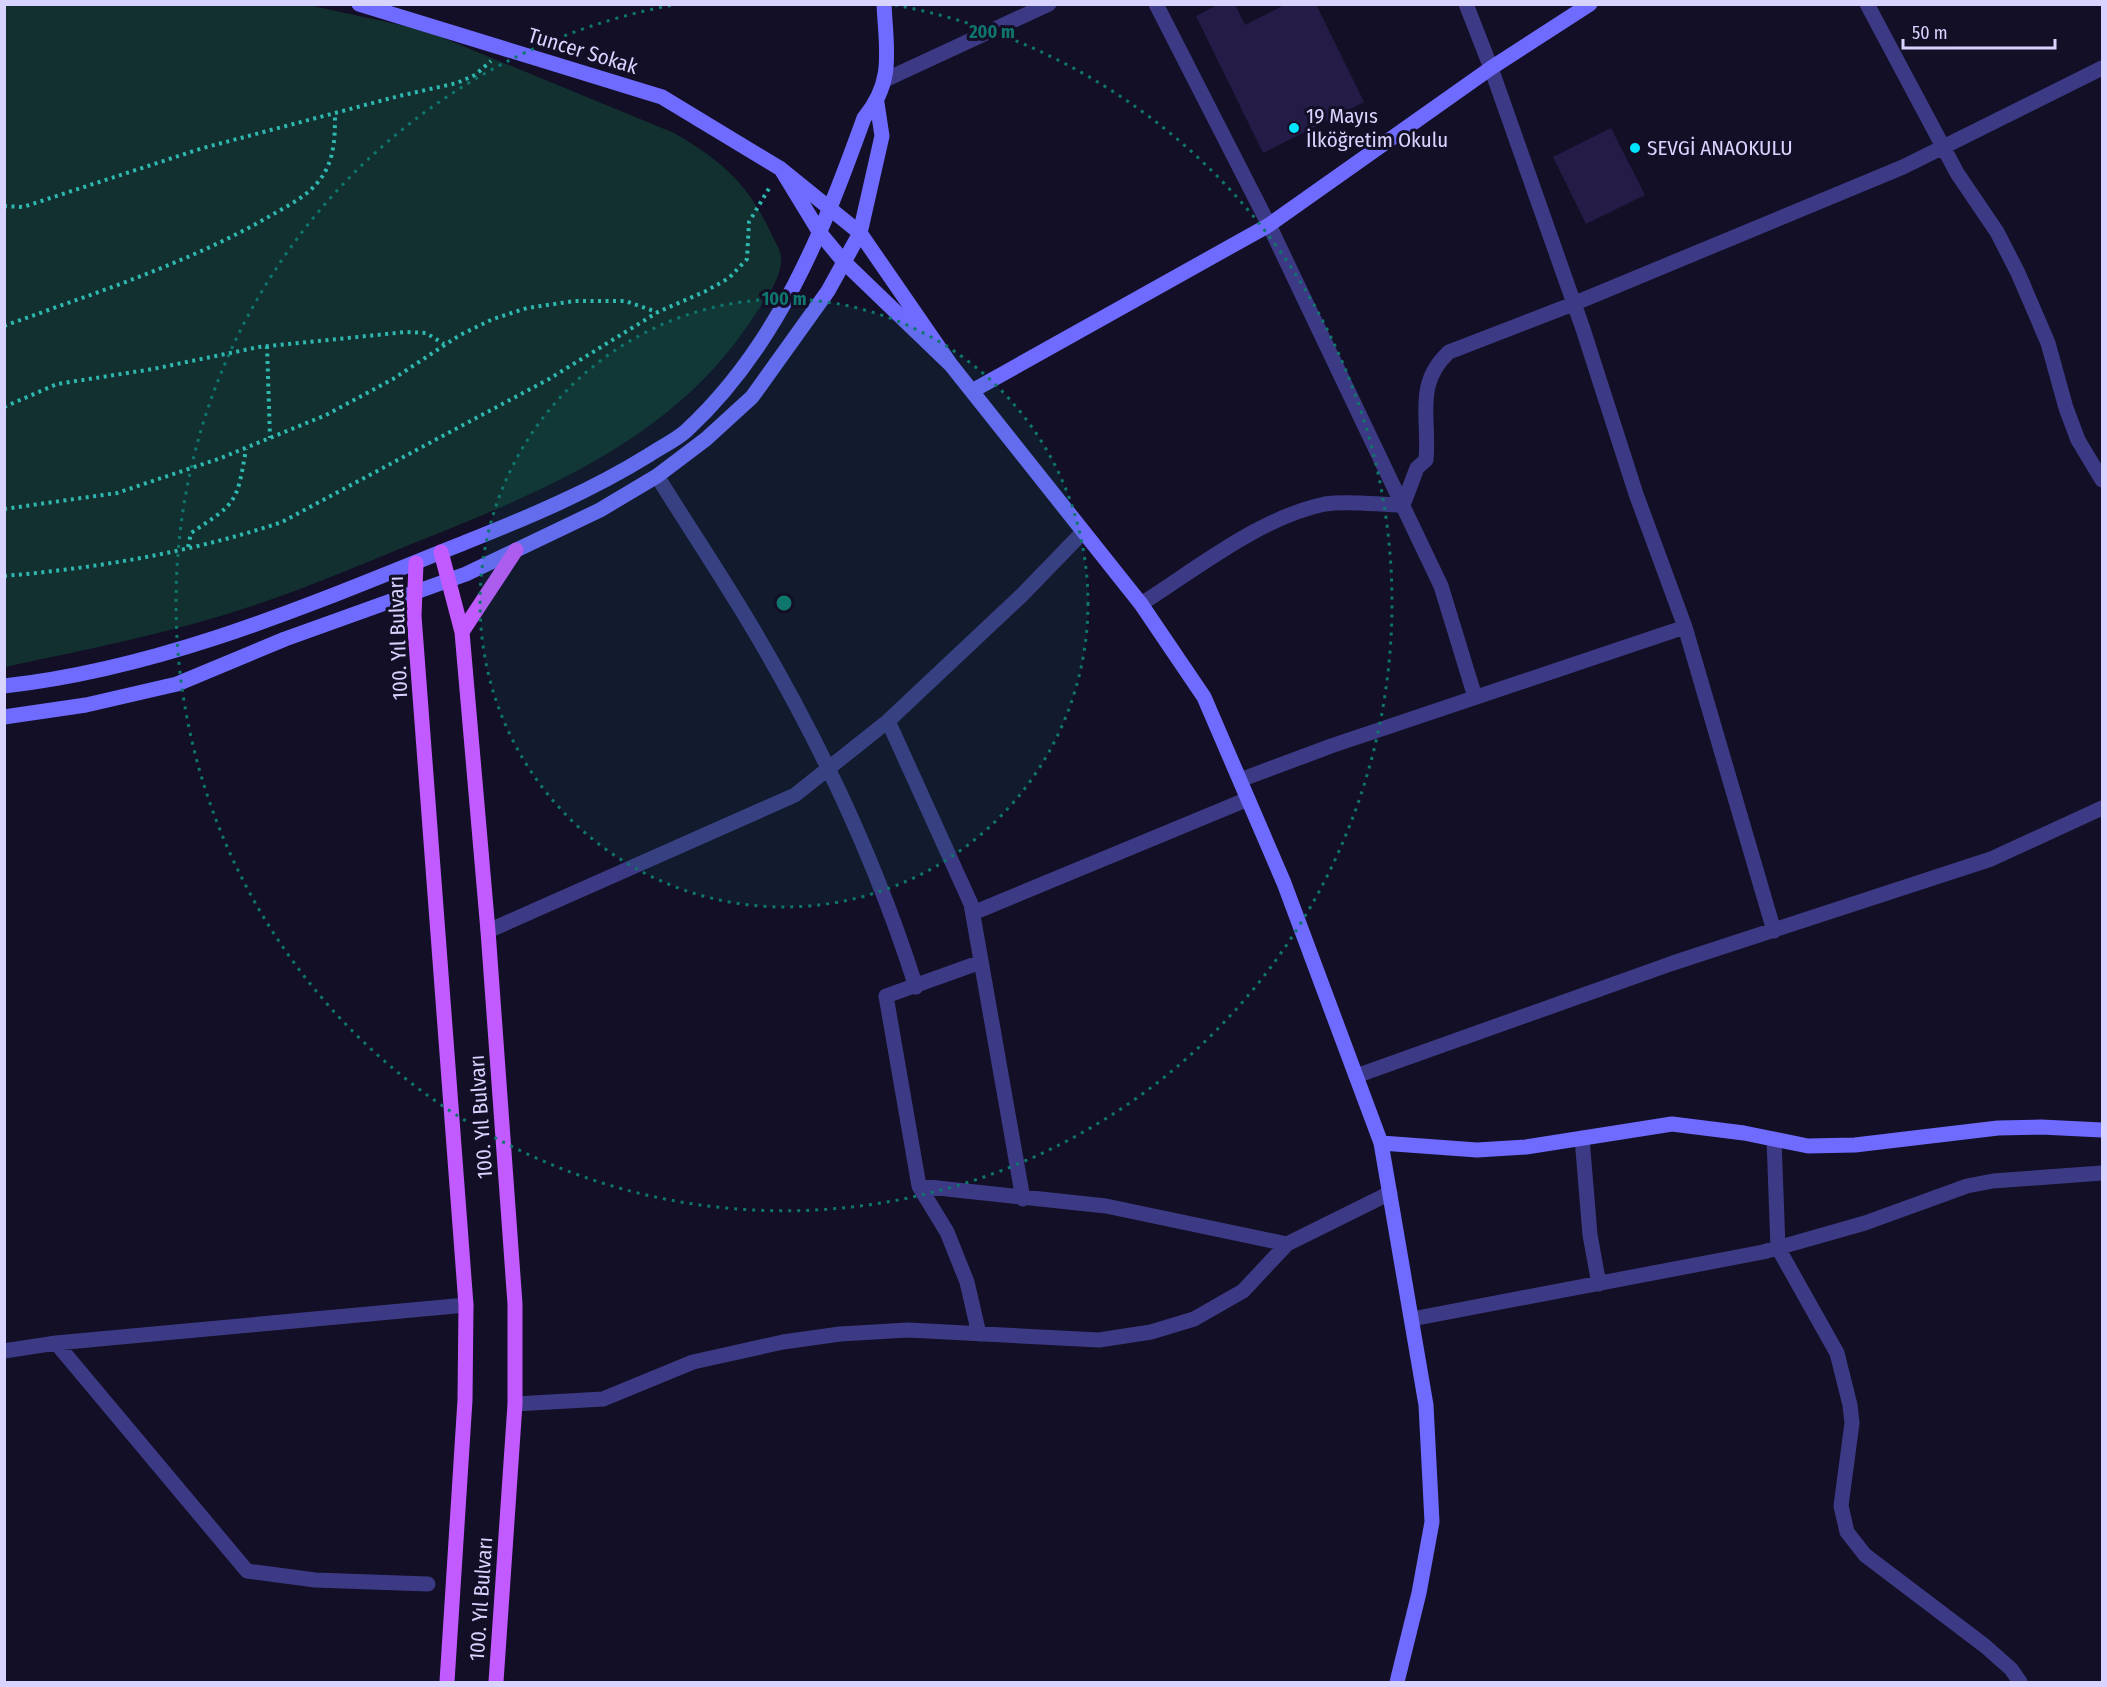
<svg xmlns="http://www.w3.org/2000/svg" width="2107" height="1687" font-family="'Fira Sans Condensed',sans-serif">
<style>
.green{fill:#12302f}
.building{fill:#241b47}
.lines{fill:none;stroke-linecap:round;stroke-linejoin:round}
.path{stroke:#2fb8b0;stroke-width:4;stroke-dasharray:3 4.5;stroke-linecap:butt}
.street{stroke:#3d3a85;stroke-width:15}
.secondary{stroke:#6f6bff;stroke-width:15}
.primary{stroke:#c25bff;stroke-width:15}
.ring{fill:none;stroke:#0f766e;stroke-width:3;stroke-dasharray:3 6}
.poi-dot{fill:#00e5ff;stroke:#130f26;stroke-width:2}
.labels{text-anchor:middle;stroke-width:6;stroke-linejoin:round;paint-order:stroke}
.street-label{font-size:21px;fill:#d9d4ff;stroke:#130f26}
.poi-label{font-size:21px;fill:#d9d4ff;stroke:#130f26;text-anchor:start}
.centre{fill:#0f766e;stroke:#130f26;stroke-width:3}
.ring-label{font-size:18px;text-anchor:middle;font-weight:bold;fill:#0f766e;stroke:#130f26;stroke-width:6;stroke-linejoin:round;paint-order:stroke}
</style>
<rect width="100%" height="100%" fill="#130f26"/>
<path class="green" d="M 4,5 L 308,5 L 424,30 L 674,133 C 720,160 746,181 770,231 C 773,238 780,249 781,256 C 783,279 763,302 752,319 C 676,436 549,489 424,539 C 367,562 310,587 252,606 C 171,633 88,649 5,667 Z"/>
<path class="building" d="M 1219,4 L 1235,4 L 1245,25 L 1286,4 L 1316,4 L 1364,102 L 1263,153 L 1196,16 Z
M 1611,128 L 1645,195 L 1586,224 L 1553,157 Z"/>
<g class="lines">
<path class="path" d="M 4,206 L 23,207 L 203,148 L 399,96 L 457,83 L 475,75 L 491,61
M 4,326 C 94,293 187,264 270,216 C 287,206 306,197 318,182 C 335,162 335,137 335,113
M 267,346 L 270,438
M 4,407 L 57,384 L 153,369 L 259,347 L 406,332 L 426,333 L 444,344
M 4,509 L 117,493 L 221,458 L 326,415 L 393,379 L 460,335 L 493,319 L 527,308 L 575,301 L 625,301 L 657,312
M 188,547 L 191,533 C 236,503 237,504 246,449
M 4,576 C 98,568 193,552 282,522 L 549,379 L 658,312 L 706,291 L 729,278 L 747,259 L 749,222 L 771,185"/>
<path class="street" d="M 1156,4 L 1269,225 L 1441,586 L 1475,697
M 1466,4 L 1491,68 L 1583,329 L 1636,494 L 1685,627 L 1774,931
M 1867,4 L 1957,173 L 1997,232 L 2018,273 L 2048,343 L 2066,408 L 2078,440 L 2102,480
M 887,79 L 1049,4
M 657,476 C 690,529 725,581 756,634 C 822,746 877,864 916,987
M 1141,604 C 1196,569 1261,517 1325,504 C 1349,500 1379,505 1403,505 L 1417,468 L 1426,460 C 1430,418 1414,384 1449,352 L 1573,304 L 1903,167 L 2102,68
M 888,721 L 971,904 L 1023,1199
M 1240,780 L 1331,746 L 1685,627
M 973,913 L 1248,799
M 488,931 L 795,795 L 888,721 L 1022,595 L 1083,532
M 1356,1076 L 1673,963 L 1991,859 L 2102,808
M 1582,1138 L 1590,1235 L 1599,1284
M 1774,1139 L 1778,1248 L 1837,1353 L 1850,1405 L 1852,1423 L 1841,1506 L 1847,1532 L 1865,1555 L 1985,1646 L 2011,1669 L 2020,1682
M 919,1186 L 1106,1206 L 1287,1244
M 1412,1319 L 1763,1252 L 1865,1223 L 1967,1186 L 1993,1181 L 2102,1173
M 979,1334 L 967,1282 L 947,1232 L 919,1186 L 886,996 L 981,962
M 56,1343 L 247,1571 L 315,1580 L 428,1584
M 4,1351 L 56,1343 L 466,1305
M 515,1404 L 603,1399 L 693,1362 L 783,1342 L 840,1334 L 908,1330 L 1099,1340 L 1151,1332 L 1194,1319 L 1243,1291 L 1287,1244 L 1390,1193"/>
<path class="secondary" d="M 359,4 L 662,97 L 781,169
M 781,169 L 860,233 L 951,365 L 844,262 L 820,233 Z
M 951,365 L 1141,604 L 1204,697 L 1284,883 L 1381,1143 L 1426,1405 L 1432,1522 L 1419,1593 L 1397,1682
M 972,391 L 1269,225 L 1491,68 L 1590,4
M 4,686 C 166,668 316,602 466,542 C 529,517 591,491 649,455 C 661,447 676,440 686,431 C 778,346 823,232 864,118 C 895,81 886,49 884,4
M 4,717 L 86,705 L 177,684 L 285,639 L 466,574 L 600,510 L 657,476 L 706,439 L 752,397 L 828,291 L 860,233 L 882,136 L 877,103
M 1381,1143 L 1477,1150 L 1526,1147 L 1672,1124 L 1744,1133 L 1808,1146 L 1855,1145 L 1998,1128 L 2041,1127 L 2102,1130"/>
<path class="primary" d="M 441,552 L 462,632 L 488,931 L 515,1304 L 515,1404 L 496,1682
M 416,563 L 414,616 L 466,1305 L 465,1400 L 447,1682
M 462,632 L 516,550"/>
</g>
<circle cx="784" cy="603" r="304" fill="#0f766e" fill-opacity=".12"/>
<g class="ring">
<circle cx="784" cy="603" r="304"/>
<path d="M895 5A608 608 0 1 1 673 5"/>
</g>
<g class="poi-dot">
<circle cx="1294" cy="128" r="6"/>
<circle cx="1635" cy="148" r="6"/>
</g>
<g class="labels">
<g class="street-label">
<text transform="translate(583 51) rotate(17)" y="7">Tuncer Sokak</text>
<text transform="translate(398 638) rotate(-92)" y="7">100. Yıl Bulvarı</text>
<text transform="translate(481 1117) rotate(-94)" y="7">100. Yıl Bulvarı</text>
<text transform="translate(481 1599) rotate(-86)" y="7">100. Yıl Bulvarı</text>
</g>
<g class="poi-label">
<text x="1306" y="123">19 Mayıs<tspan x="1306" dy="24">İlköğretim Okulu</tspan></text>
<text x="1647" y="155">SEVGİ ANAOKULU</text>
</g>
</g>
<circle cx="784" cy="603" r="9" class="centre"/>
<g class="ring-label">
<text x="992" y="38">200 m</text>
<text x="784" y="305">100 m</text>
</g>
<rect width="2107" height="1687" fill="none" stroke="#d9d4ff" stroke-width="12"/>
<path d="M1903 39v9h152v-9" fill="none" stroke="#d9d4ff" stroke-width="3"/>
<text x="1912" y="39" font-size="18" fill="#d9d4ff" stroke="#130f26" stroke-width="4.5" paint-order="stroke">50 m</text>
</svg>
